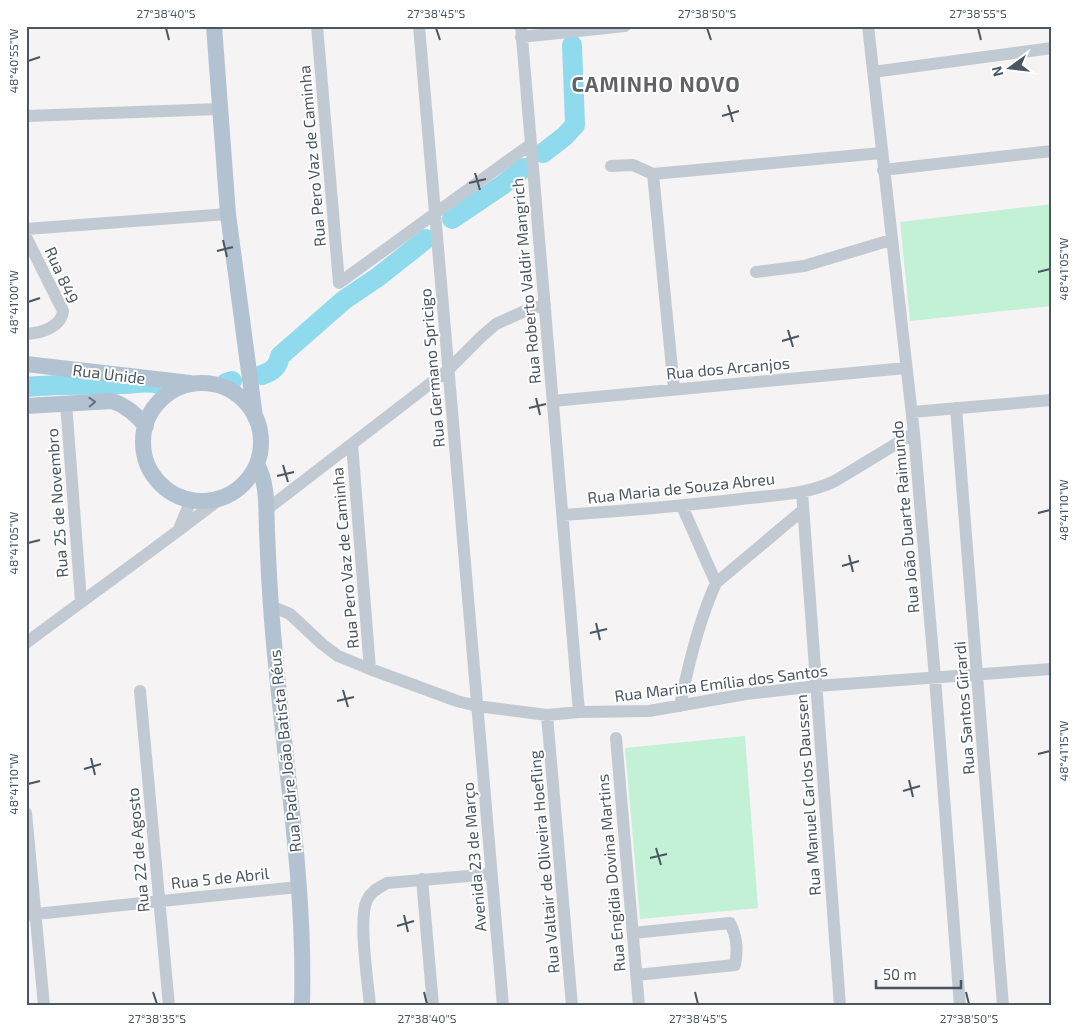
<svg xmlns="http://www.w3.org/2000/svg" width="1078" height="1032" font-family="'Exo 2',sans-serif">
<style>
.green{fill:#c3f1d5}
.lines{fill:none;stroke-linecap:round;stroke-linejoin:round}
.river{stroke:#90daee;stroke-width:20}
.minor{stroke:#c1cad2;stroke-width:12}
.major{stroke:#b3c2d1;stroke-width:16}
.oneway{stroke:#64717d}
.ticks{fill:none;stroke:#4a5661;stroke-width:2}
.labels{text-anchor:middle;stroke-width:4;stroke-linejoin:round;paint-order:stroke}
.street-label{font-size:16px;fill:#4a5661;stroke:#fff}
.district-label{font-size:21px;font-weight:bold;letter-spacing:1px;fill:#5f6368;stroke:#fff}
.neatline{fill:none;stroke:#4a5661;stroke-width:2}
.ticks-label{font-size:12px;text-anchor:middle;fill:#4a5661}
</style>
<rect width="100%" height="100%" fill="#f5f3f3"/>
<path class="green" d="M 1052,204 L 1052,306 L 910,321 L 900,222 Z
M 745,736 L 758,908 L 640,919 L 625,748 Z"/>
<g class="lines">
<path class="river" d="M 543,153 L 565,136 L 575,125 L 572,45
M 452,219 L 501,186 L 524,168
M 262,375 C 273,371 278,367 280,356 L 344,300 L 378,277 L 426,239
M 226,383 L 232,381
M 26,387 C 59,384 91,385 124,384 C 138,384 144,380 159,384"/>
<path class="minor" d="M 317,26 L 339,283
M 419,26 L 503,1006
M 521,26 L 579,712
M 868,26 L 914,433 L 935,678 L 960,1006
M 521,37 L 625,26
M 873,72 L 1052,48
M 26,116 L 220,109
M 611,166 L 633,165 L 653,174
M 883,170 L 1052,151
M 26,229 L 228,214
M 26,237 L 63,311 C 61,327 42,333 26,334
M 756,272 L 804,266 L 891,240
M 339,283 L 531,144
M 674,389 L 653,174 L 881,153
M 553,401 L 906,368
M 66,403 L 81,601
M 956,408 L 1003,1006
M 912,412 L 1052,400
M 352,444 L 370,669
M 802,492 L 840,1006
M 682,506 L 716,583
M 266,510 L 448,370 L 481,337 L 496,324 L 527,310 L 545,305
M 563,515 C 622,511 682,506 741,499 C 773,495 806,495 835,481 L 914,433
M 179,529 L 191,500
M 271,606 L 290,614 L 322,644 L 338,656 L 370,669 L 457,701 L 477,706 L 547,715 L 579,712 L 649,711 L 746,694 L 817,686 L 1052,669
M 26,643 C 91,594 157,548 221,498
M 140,691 L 169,1006
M 680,706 C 688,666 699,620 716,583 L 803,510
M 547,715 L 572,1006
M 616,738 L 639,1006
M 26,813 L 44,1006
M 422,879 L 433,1006
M 26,915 L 298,887
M 633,933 L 730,923 C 737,937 738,949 735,965 L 636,975
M 370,1006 C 368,982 358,919 367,900 C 371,891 379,888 387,883 L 491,874"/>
<path class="major" d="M 214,26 L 228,214 L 255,417
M 26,364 L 190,383
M143 442a59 59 0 1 1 118 0a59 59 0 1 1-118 0Z
M 26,406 L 112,401 C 127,406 135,414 146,426
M 257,464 C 268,484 266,508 267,531 C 268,556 269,581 271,606 C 280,739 306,872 302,1006"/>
</g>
<defs><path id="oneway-chevron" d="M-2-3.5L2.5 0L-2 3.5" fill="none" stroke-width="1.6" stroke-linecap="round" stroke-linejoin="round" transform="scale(1.25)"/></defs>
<use class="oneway" href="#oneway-chevron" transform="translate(92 402) rotate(-2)"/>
<path class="ticks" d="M 166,28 L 169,40M 436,28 L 440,40M 707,28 L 711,40M 978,28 L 981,40M 28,61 L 40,57M 728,105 L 733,122M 722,116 L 739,111M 475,173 L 480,190M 469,183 L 486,179M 223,240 L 227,257M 217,251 L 233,247M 1038,272 L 1050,269M 28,302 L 40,298M 788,330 L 793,347M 782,341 L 799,336M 536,398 L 540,415M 529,408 L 546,404M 283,465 L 288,482M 277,476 L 294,472M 1038,513 L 1050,510M 28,543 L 40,540M 849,555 L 853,572M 842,566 L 859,561M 596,623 L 600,640M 590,633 L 607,629M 343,690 L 348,707M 337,701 L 354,697M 1038,754 L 1050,751M 91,758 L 95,775M 84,769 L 101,764M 909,780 L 913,797M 28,784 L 40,781M 903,791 L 920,786M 656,848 L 661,865M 650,858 L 667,854M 404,915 L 408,932M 397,926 L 414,921M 153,992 L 157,1004M 424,992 L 427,1004M 695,992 L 698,1004M 966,992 L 969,1004"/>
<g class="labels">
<g class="street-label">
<text transform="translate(312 156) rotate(-95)" y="6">Rua Pero Vaz de Caminha</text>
<text transform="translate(62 275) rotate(66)" y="6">Rua 849</text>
<text transform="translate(526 281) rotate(-95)" y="6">Rua Roberto Valdir Mangrich</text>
<text transform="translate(432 368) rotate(-95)" y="6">Rua Germano Spricigo</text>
<text transform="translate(728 368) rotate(-5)" y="6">Rua dos Arcanjos</text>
<text transform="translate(109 374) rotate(7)" y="6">Rua Unide</text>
<text transform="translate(681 488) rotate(-6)" y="6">Rua Maria de Souza Abreu</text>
<text transform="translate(57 503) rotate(-94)" y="6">Rua 25 de Novembro</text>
<text transform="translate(905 517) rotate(-95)" y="6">Rua João Duarte Raimundo</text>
<text transform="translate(345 558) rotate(-95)" y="6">Rua Pero Vaz de Caminha</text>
<text transform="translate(721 683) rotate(-7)" y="6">Rua Marina Emília dos Santos</text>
<text transform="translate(964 708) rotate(-94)" y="6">Rua Santos Girardi</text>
<text transform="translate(285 751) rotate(-96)" y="6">Rua Padre João Batista Réus</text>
<text transform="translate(808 795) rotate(-94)" y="6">Rua Manuel Carlos Daussen</text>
<text transform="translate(138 850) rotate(-95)" y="6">Rua 22 de Agosto</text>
<text transform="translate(474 857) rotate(-95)" y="6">Avenida 23 de Março</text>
<text transform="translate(544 862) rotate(-95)" y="6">Rua Valtair de Oliveira Hoefling</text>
<text transform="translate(611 873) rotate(-95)" y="6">Rua Engídia Dovina Martins</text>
<text transform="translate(220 878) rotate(-6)" y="6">Rua 5 de Abril</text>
</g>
<g class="district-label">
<text x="656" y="92">CAMINHO NOVO</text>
</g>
</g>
<rect width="1078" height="1032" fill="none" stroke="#ffffff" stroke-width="55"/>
<g transform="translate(1010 68) rotate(255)" stroke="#ffffff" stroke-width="4" paint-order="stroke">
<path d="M0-4L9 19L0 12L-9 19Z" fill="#4a5661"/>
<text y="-8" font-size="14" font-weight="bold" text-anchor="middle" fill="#4a5661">N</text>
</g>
<path d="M876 980v8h85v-8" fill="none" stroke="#4a5661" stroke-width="2.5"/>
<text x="883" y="980" font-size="15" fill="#4a5661" stroke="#ffffff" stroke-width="4" paint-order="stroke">50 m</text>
<rect x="28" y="28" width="1022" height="976" class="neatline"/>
<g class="ticks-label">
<text x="166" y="18">27°38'40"S</text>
<text x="436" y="18">27°38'45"S</text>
<text x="707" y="18">27°38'50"S</text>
<text x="978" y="18">27°38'55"S</text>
<text transform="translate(14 61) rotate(-90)" y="4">48°40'55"W</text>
<text transform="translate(1064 269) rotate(-90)" y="4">48°41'05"W</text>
<text transform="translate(14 302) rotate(-90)" y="4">48°41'00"W</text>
<text transform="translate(1064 510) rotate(-90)" y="4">48°41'10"W</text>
<text transform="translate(14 543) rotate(-90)" y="4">48°41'05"W</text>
<text transform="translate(1064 751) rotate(-90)" y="4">48°41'15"W</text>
<text transform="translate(14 784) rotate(-90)" y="4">48°41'10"W</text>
<text x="157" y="1023">27°38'35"S</text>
<text x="427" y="1023">27°38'40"S</text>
<text x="698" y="1023">27°38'45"S</text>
<text x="969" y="1023">27°38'50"S</text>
</g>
</svg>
